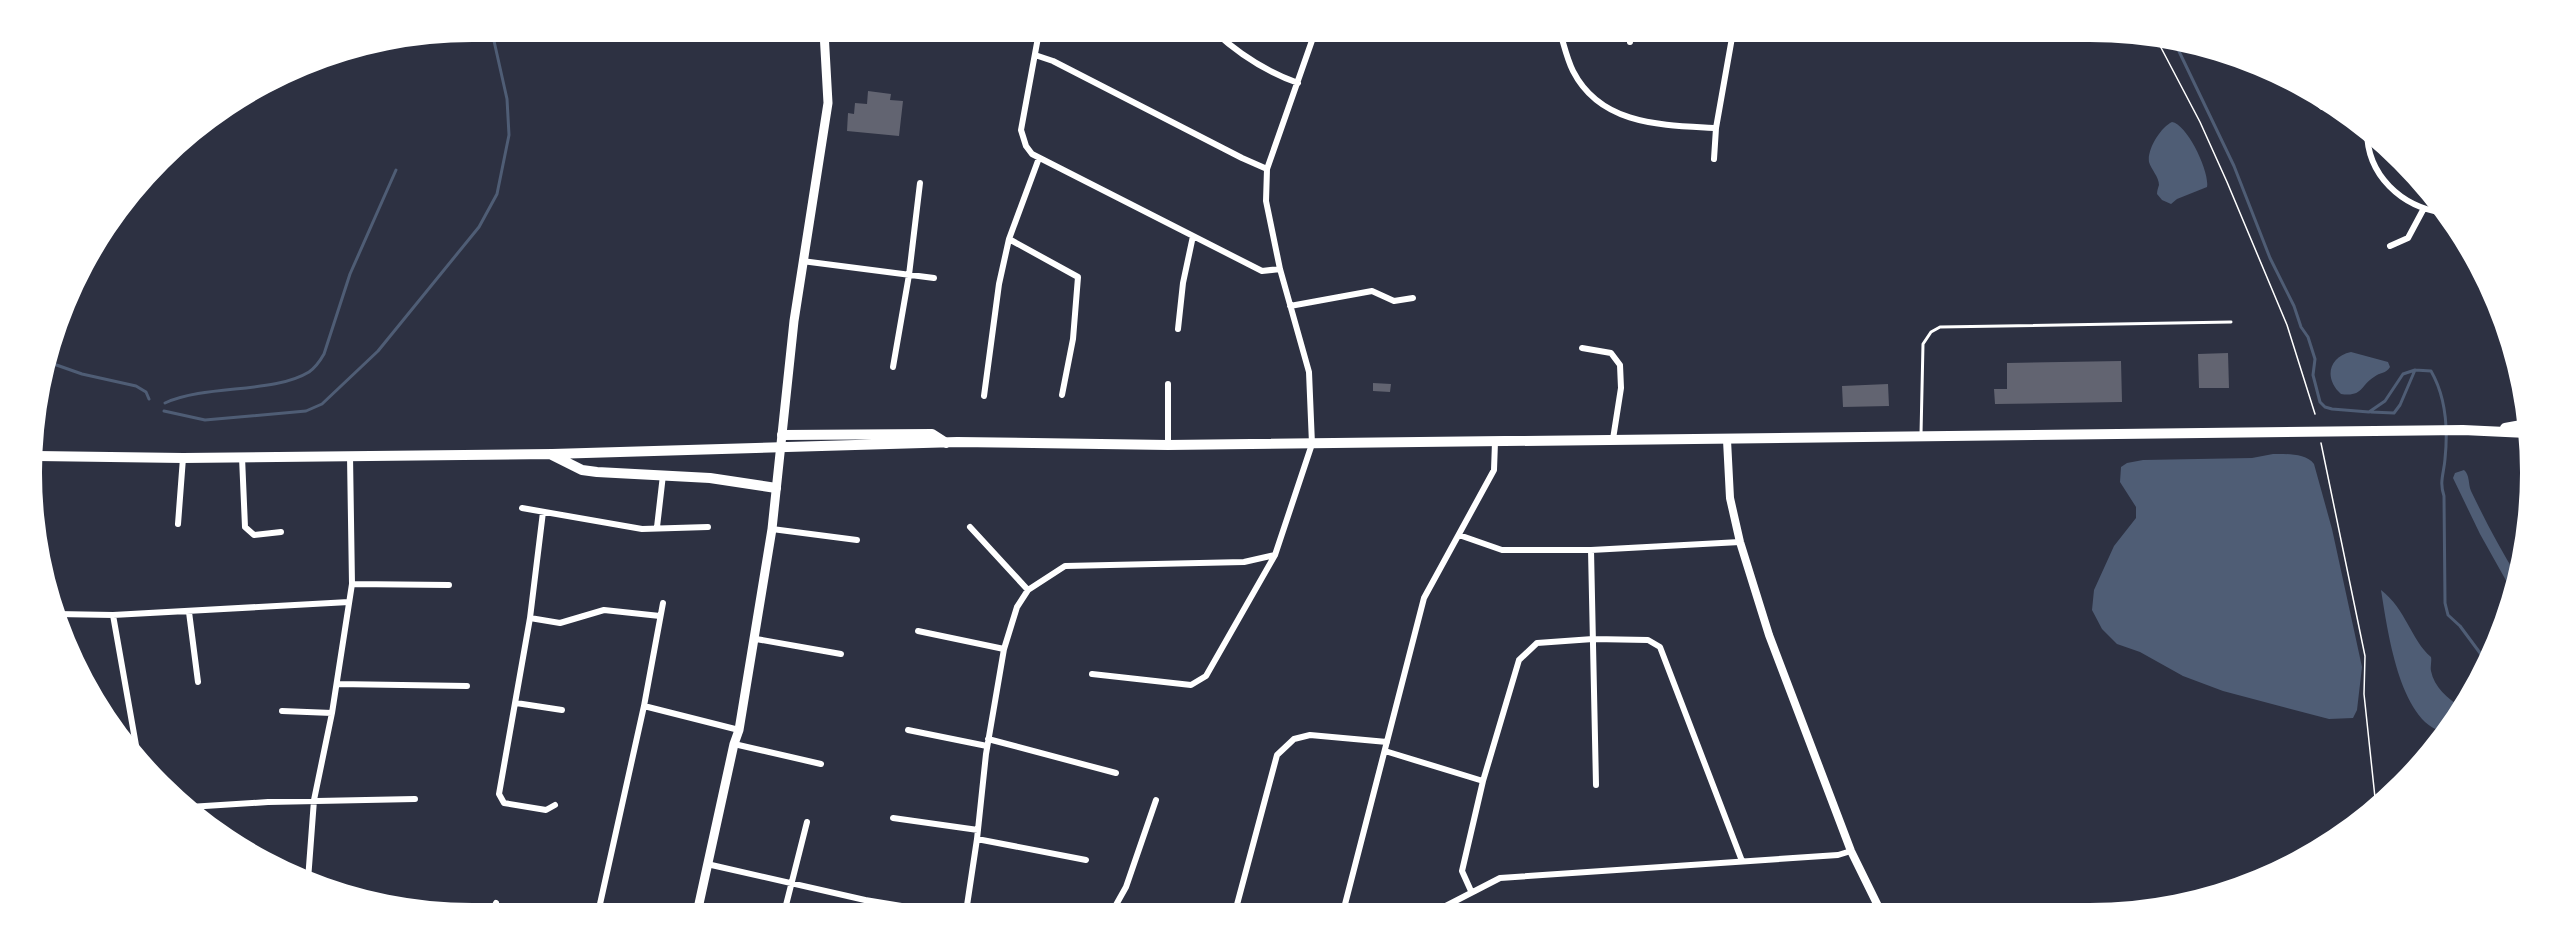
<svg xmlns="http://www.w3.org/2000/svg" width="2562" height="945" font-family="Lato,sans-serif">
<style>
.water{fill:#4f5d75}
.lines{fill:none;stroke-linecap:round;stroke-linejoin:round}
.stream{stroke:#4f5d75;stroke-width:3}
.building{fill:#626471}
.path{stroke:#fff;stroke-width:1.5}
.service{stroke:#fff;stroke-width:3}
.minor{stroke:#fff;stroke-width:6}
.tertiary{stroke:#fff;stroke-width:8}
.primary{stroke:#fff;stroke-width:9}
.trunk{stroke:#fff;stroke-width:10}
</style>
<rect width="100%" height="100%" fill="#2d3142"/>
<path class="water" d="M 2172,122 C 2187,124 2210,172 2207,187 L 2177,199 L 2171,204 L 2162,200 L 2157,194 C 2157,191 2158,188 2159,185 C 2159,177 2151,169 2149,162 C 2147,149 2161,127 2172,122 Z
M 2351,352 L 2388,362 L 2390,367 C 2386,374 2380,372 2374,377 C 2360,386 2363,397 2341,394 C 2324,379 2328,357 2351,352 Z
M 2273,454 C 2285,454 2306,453 2314,464 L 2332,529 L 2362,667 L 2357,710 L 2353,718 L 2329,719 L 2223,691 L 2183,676 L 2140,652 L 2117,644 L 2102,629 L 2092,610 L 2094,590 L 2114,546 L 2136,518 L 2136,507 L 2120,482 L 2121,467 L 2127,463 L 2143,460 L 2252,458 Z
M 2464,470 C 2470,475 2468,484 2471,491 C 2485,520 2500,549 2517,576 L 2513,593 L 2480,534 L 2453,478 L 2455,473 Z
M 2381,590 C 2406,609 2411,640 2431,657 C 2432,662 2430,666 2431,671 C 2434,687 2448,699 2461,707 L 2456,717 L 2444,732 C 2399,723 2387,626 2381,590 Z"/>
<g class="lines">
<path class="stream" d="M 2175,43 L 2234,166 L 2270,258 L 2294,306 L 2301,327 L 2308,337 L 2315,359 L 2313,375 L 2320,402 L 2325,407 L 2332,409 L 2369,412 L 2385,401 L 2403,374 L 2415,370 L 2431,371 C 2446,397 2448,430 2445,459 C 2444,473 2439,482 2444,496 L 2445,603 L 2448,615 L 2460,626 L 2483,657
M 48,362 L 82,374 L 136,386 L 146,392 L 149,399
M 165,403 C 207,384 273,394 309,372 C 316,367 320,361 324,354 L 350,274 L 396,170
M 164,411 L 205,420 L 306,411 L 322,404 L 378,351 L 479,227 L 497,194 L 509,135 L 507,99 L 492,32
M 2371,412 L 2394,413 L 2400,405 L 2415,370"/>
</g>
<path class="building" d="M 868,91 L 891,94 L 890,100 L 903,101 L 899,136 L 847,131 L 848,113 L 854,114 L 855,103 L 867,104 Z
M 2228,353 L 2229,388 L 2199,388 L 2198,354 Z
M 2121,361 L 2122,402 L 1995,404 L 1994,389 L 2007,389 L 2007,363 Z
M 1373,383 L 1391,384 L 1390,392 L 1373,391 Z
M 1888,384 L 1889,406 L 1843,407 L 1842,386 Z"/>
<g class="lines">
<path class="path" d="M 1235,37 L 1239,32
M 2157,40 L 2200,122 L 2227,182 L 2287,325 L 2315,414
M 2321,443 L 2365,656 L 2364,694 L 2376,807"/>
<path class="service" d="M 1921,434 L 1923,344 L 1931,332 L 1940,327 L 2231,322"/>
<path class="minor" d="M 1039,32 L 1021,130 L 1026,146 L 1032,154 L 1262,271 L 1280,269
M 1215,32 C 1239,54 1267,72 1298,83
M 1560,32 C 1564,45 1567,59 1573,71 C 1601,126 1663,125 1716,128
M 1630,42 L 1631,32
M 1035,55 L 1053,61 L 1242,158 L 1267,169
M 2313,95 L 2316,101 L 2322,107 L 2332,106
M 2367,131 C 2367,175 2401,207 2444,213
M 1714,159 L 1716,128 L 1733,32
M 1009,239 L 1078,277 L 1073,339 L 1062,395
M 2390,246 L 2408,238 L 2423,210
M 802,261 L 934,278
M 1290,306 L 1372,291 L 1394,301 L 1413,298
M 1178,329 L 1183,283 L 1193,236
M 1582,348 L 1611,353 L 1620,365 L 1621,388 L 1613,439
M 893,367 L 909,275 L 920,183
M 1168,384 L 1168,445
M 984,396 L 999,284 L 1009,239 L 1039,158
M 242,457 L 245,527 L 254,535 L 281,532
M 522,508 L 642,529 L 708,527
M 543,512 L 530,618 L 499,794 L 504,803 L 546,810 L 555,805
M 178,524 L 183,458
M 657,527 L 663,475
M 970,527 L 1028,590
M 772,529 L 857,540
M 1459,535 L 1502,550 L 1591,550 L 1740,542
M 1591,550 L 1596,785
M 352,584 L 449,585
M 189,612 L 198,682
M 57,614 L 113,615 L 349,602
M 113,615 L 137,751
M 530,618 L 560,623 L 604,610 L 660,616
M 918,631 L 1004,649
M 756,639 L 841,654
M 1092,674 L 1191,685 L 1206,676 L 1275,555 L 1312,444 L 1309,372 L 1280,269 L 1266,201 L 1267,169 L 1315,32
M 337,684 L 467,686
M 516,703 L 562,710
M 644,706 L 739,730
M 282,711 L 332,713
M 908,730 L 987,746
M 988,739 L 1116,773
M 734,744 L 821,764
M 1385,751 L 1483,781
M 189,807 L 268,802 L 415,799
M 893,818 L 978,830
M 977,839 L 1086,860
M 707,864 L 865,900 L 938,912
M 308,880 L 314,800 L 332,713 L 352,584 L 350,456
M 1471,891 L 1462,871 L 1483,781 L 1519,660 L 1537,643 L 1593,639 L 1648,640 L 1660,647 L 1742,861
M 1436,911 L 1500,878 L 1838,855 L 1851,851
M 966,912 L 977,839 L 986,754 L 1004,649 L 1017,607 L 1028,590 L 1065,566 L 1244,562 L 1275,555
M 1112,912 L 1126,887 L 1156,800
M 1235,912 L 1277,755 L 1294,739 L 1310,735 L 1387,742
M 1343,912 L 1424,598 L 1494,470 L 1495,442
M 491,913 L 496,903
M 598,913 L 644,706 L 663,603
M 784,913 L 807,822
M 862,913 L 865,900"/>
<path class="tertiary" d="M 1727,440 L 1730,498 L 1740,542 L 1769,635 L 1851,851 L 1880,910"/>
<path class="primary" d="M 697,913 L 734,744 L 739,730 L 772,529 L 794,321 L 828,103 L 824,32"/>
<path class="trunk" d="M 2505,428 L 2527,424
M 782,435 L 932,434 L 946,443
M 552,455 L 582,470 L 597,472 L 710,478 L 776,488
M 37,456 L 183,458 L 552,454 L 957,442 L 1168,445 L 2463,430 L 2527,433"/>
</g>
<path d="M0 0H2562V945H0ZM472 42H2090A430 430 0 0 1 2520 472V473A430 430 0 0 1 2090 903H472A430 430 0 0 1 42 473V472A430 430 0 0 1 472 42Z" fill="#fff" fill-rule="evenodd"/>
</svg>
